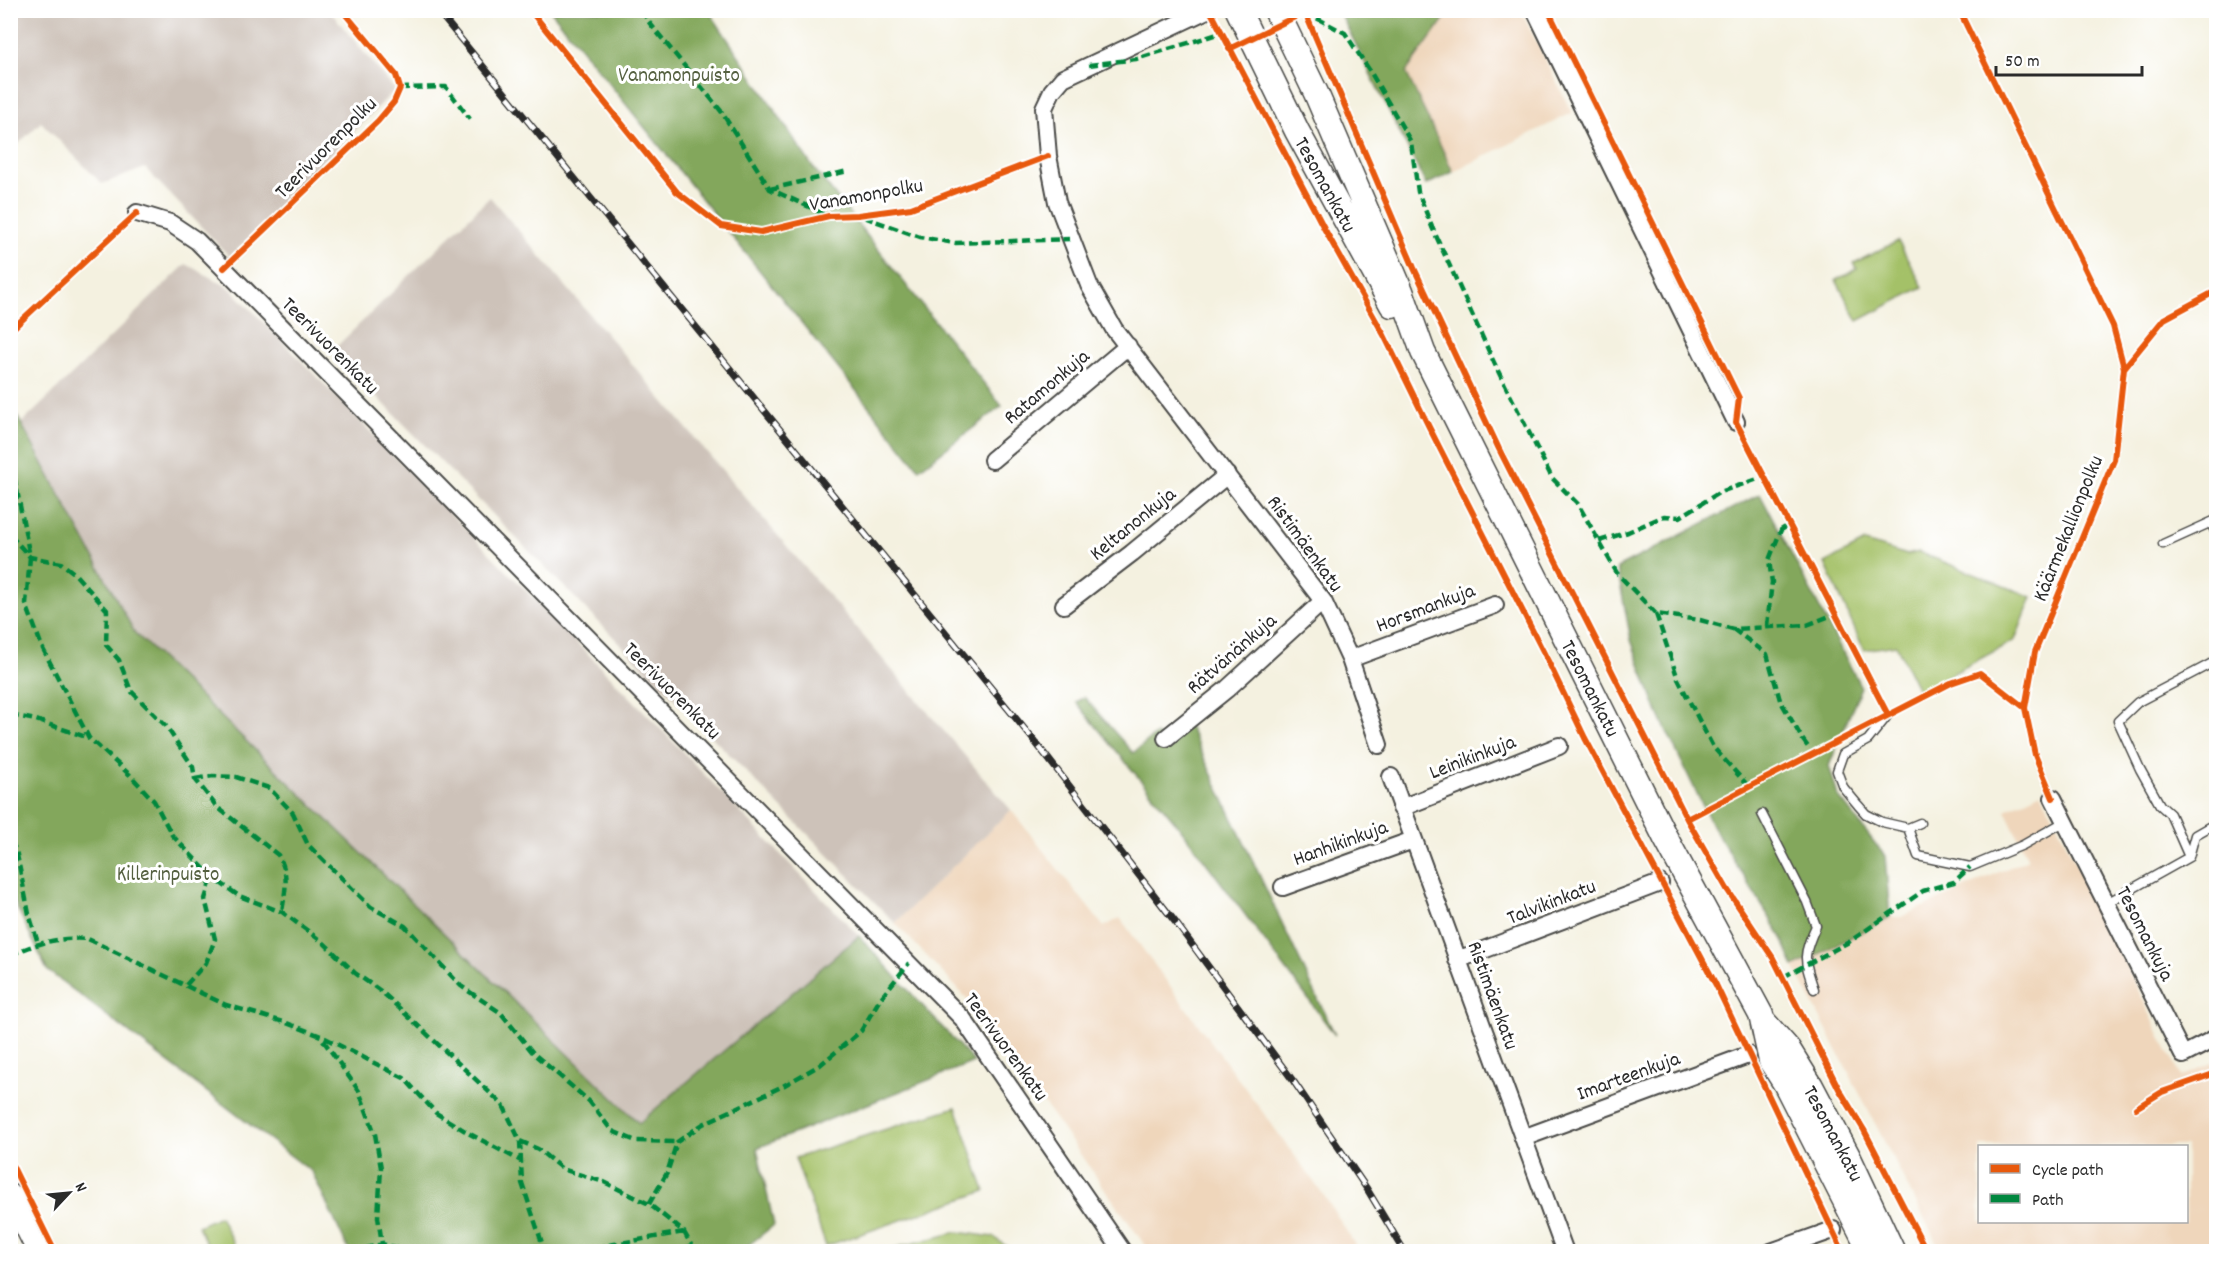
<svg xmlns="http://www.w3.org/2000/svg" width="2227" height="1262" font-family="Dekko,sans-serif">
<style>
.built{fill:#efd6bb;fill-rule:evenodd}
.industrial{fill:#cdc2b9}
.green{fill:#a4c168;stroke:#68764a;stroke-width:1.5}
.forest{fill:#83a75c;stroke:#576944;stroke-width:1.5}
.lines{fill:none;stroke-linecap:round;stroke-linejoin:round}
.service-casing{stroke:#494946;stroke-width:11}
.minor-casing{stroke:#494946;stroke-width:20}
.tertiary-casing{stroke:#494946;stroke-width:24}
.secondary-casing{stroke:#494946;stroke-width:27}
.service{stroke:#fff;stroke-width:8}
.minor{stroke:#fff;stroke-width:16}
.tertiary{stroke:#fff;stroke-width:21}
.secondary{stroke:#fff;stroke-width:24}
.rail-casing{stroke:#2b2b2b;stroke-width:7}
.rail{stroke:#fff;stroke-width:4.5;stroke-dasharray:14;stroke-linecap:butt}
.quiet{stroke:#00873e;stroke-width:4.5;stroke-dasharray:9 4.5;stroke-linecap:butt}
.cycleway-casing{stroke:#fff;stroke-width:10}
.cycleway{stroke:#e8590c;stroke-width:6}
.labels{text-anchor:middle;stroke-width:6;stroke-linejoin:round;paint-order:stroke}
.park-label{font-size:21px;fill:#556040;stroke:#fff}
.street-label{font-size:21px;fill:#2b2b2b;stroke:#fff}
</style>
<rect width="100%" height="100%" fill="#fff"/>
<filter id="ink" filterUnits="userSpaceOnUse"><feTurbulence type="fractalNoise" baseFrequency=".0167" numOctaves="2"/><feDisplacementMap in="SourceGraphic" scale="12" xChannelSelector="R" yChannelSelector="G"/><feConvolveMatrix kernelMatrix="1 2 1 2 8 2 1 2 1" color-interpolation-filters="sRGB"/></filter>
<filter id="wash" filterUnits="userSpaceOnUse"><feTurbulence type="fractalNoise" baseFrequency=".008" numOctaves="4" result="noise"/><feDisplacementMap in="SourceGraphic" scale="24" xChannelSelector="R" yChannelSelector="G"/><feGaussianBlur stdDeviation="1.35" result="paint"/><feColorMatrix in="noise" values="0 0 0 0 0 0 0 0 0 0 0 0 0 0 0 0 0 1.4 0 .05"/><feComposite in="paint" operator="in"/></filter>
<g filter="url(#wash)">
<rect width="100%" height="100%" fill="#f4f1e0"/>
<path class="built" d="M 1450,11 L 1521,11 L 1572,113 L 1453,172 L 1406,71 Z
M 2041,792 L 2181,1077 L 2216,1061 L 2216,1251 L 1941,1251 L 1794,967 L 1890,917 L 1901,917 L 2028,859 L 2005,810 ZM 1980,1146 L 2186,1146 L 2186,1222 L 1980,1222 Z
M 1011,810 L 1104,927 L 1120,918 L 1325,1197 L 1359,1251 L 1149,1251 L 977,1009 L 895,923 Z"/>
<path class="industrial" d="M 11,10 L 330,11 L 395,90 L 230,257 L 145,168 L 102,184 L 41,122 L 11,151 Z
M 490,197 L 1011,810 L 895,923 L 332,351 Z
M 186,264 L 230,288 L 633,700 L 859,936 L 639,1123 L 135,633 L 21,424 Z"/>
<path class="green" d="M 1898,241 L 1923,287 L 1858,321 L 1836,280 L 1857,269 L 1854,263 Z
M 1865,542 L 1907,555 L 1919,552 L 2032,597 L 2015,640 L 1919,692 L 1896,645 L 1864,650 L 1825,563 Z
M 956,1107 L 985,1191 L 826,1246 L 795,1158 Z
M 220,1216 L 237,1251 L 210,1251 L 198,1226 Z
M 957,1232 L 994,1237 L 1012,1251 L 883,1251 Z"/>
<path class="forest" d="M 551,11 L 709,11 L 812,166 L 1002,406 L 919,469 Z
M 1339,11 L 1450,11 L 1406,72 L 1453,172 L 1426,185 Z
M 10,403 L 135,633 L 639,1123 L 859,936 L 974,1062 L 757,1148 L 774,1225 L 741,1251 L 349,1251 L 312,1172 L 47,970 L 11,895 Z
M 1760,494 L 1861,687 L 1829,766 L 1838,796 L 1885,856 L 1890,917 L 1794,967 L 1781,936 L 1713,827 L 1658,713 L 1631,640 L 1617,568 Z
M 1084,697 L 1133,753 L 1156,734 L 1167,746 L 1189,726 L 1335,1035 L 1181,829 L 1076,702 Z"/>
</g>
<g filter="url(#ink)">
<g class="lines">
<defs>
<path id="service" d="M 2216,399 L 2216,401
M 2211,523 L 2216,533
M 2163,544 L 2216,520
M 1888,715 L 1868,740 L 1843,754 L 1837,771 L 1843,787 L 1858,805 L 1866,814 L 1882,822 L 1908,828 L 1918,856 L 1970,867 L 2023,845 L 2064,822
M 1762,814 L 1807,902 L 1816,926 C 1803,955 1803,958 1814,989
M 1908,828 L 1920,823
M 2189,857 L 2195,835 L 2216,823
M 2105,904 L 2189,857 L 2170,814 L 2160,805 L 2140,769 L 2118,721 L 2138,702 L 2216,661"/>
<path id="minor" d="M 1207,10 L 1063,78 L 1052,91 L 1044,108 L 1048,156 L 1057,202 L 1089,285 L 1114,329 L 1323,601 L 1350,659 L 1379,745
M 1535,10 L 1736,422
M 137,213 L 170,223 L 197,241 L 963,1019 L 1123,1252
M 992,460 L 1128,346
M 1064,605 L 1132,553 L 1227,475
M 1350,659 L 1495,605
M 1166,738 L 1227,689 L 1323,601
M 1391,777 L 1565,1252
M 2053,798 L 2183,1055 L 2216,1038
M 1401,808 L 1559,746
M 1283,887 L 1413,840
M 1457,960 L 1660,883
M 1523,1138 L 1748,1055
M 1771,1252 L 1833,1230"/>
<path id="tertiary" d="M 10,1195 L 38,1252"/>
<path id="secondary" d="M 1238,10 L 1297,131 L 1392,305
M 1276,10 L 1316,93 L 1401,291 L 1423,352 L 1665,837 L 1761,1015 L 1771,1061 L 1785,1083 L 1871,1252
M 1764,1022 L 1788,1049 L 1811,1086 L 1848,1156 L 1893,1252"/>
</defs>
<use href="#service" class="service-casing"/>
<use href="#minor" class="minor-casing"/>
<use href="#tertiary" class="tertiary-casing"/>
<use href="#secondary" class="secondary-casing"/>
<use href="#service" class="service"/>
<use href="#minor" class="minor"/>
<use href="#tertiary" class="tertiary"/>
<use href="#secondary" class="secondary"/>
<defs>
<path id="rail" d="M 437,10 L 1036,743 L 1176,923 L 1294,1082 L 1367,1189 L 1405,1252"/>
</defs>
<use href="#rail" class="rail-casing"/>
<use href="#rail" class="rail"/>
<path class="quiet" d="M 642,10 L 648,21 L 721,111 L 770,189 L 829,216
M 1305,12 L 1345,33 L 1370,71 L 1411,142 L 1418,192 L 1432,227 L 1497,369 L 1552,478 L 1578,504 L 1617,573 L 1656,614 L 1700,620 L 1733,629 L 1807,625 L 1835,614
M 1089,65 L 1136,59 L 1221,33
M 400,88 L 446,87 L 470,119
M 770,189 L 848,171
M 864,217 L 920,237 L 955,243 L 1070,239
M 10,464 L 13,470 L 30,557 L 26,604 L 42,647 L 89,738 L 130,775 L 154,801 L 172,835 L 212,877 L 239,896 L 282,912 L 324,943 L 355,973 L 382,992 L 503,1105 L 520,1141 L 522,1183 L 545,1252
M 10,535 L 30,557 L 61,563 L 74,573 L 107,610 L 106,645 L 119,660 L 131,691 L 166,726 L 193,767 L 195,779 L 217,807 L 278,855 C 290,874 285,891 282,912
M 1599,541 L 1628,532 L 1664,516 L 1680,517 L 1720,492 L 1764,477
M 1656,614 L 1678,679 L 1713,747 L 1750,788
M 1767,626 L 1772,582 L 1769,560 L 1781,530 L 1789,525
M 1733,629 L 1767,654 L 1780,700 L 1803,740 L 1814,755
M 10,715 L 36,720 L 89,738
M 195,779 L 213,776 L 236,777 L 269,788 L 293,813 L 308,845 L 371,907 L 405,926 L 461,986 L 501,1013 L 534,1054 L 589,1101 L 612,1131 L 636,1141 L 677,1142
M 10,841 L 16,850 L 29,914 L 38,943
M 10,955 C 38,943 57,937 88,939 L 226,1005 L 284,1022 L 321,1036 L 404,1078 L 436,1113 L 470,1134 L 521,1161
M 1783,977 L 1849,942 L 1923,891 L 1954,882 L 1970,867
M 186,985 L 206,963 L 215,939 L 205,899 L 212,877
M 323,1040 L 359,1091 L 375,1134 L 381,1168 L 378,1217 L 382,1244
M 520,1141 L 538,1149 L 562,1169 L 604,1182 L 649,1204 L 684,1232 L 695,1252
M 649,1204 L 667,1173 L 677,1142 L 703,1124 L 783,1086 L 820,1065 L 861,1031 L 880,999 L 909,963
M 351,1252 L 382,1244 L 417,1252
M 569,1252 L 684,1232"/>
<defs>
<path id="cycleway" d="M 530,10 L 677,192 L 721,226 L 761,232 L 829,216 L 858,215 L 911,208 L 1048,156
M 1210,10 L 1325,230 L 1384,335 L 1429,427 L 1548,661 L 1585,738 L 1716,985 L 1843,1252
M 1304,10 L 1414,268 L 1499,449 L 1687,819 L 1727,889 L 1773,958 L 1839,1089 L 1864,1130 L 1927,1252
M 1548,10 L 1739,398 L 1736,422 L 1888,715
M 1959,10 L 2113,326 L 2124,368 L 2114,460 L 2035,652 L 2025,708 L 2035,755 L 2053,798
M 1229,49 L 1305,12
M 224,268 L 378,121 L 394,102 L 400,88 L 396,75 L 342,10
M 10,331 L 137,213
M 2124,368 L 2164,319 L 2216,291
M 1687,819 L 1951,683 L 1980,673 L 2025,708
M 2136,1108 L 2162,1092 L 2216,1073
M 10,1161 L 55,1252"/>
</defs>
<use href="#cycleway" class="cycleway-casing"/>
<use href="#cycleway" class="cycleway"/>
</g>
</g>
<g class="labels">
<g class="park-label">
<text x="679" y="81">Vanamonpuisto</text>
<text x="168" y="880">Killerinpuisto</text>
</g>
<g class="street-label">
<text transform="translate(325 147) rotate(-45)" y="7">Teerivuorenpolku</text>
<text transform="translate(1326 184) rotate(61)" y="7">Tesomankatu</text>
<text transform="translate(866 194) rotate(-10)" y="7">Vanamonpolku</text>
<text transform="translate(331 345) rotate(45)" y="7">Teerivuorenkatu</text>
<text transform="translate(1046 386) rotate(-40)" y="7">Ratamonkuja</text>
<text transform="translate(1132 523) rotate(-39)" y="7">Keltanonkuja</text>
<text transform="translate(2067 528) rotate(-68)" y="7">Käärmekallionpolku</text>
<text transform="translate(1306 543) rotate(54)" y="7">Ristimäenkatu</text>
<text transform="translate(1425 607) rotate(-21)" y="7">Horsmankuja</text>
<text transform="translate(1231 653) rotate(-41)" y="7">Rätvänänkuja</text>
<text transform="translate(1591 688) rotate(63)" y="7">Tesomankatu</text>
<text transform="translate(673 690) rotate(45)" y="7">Teerivuorenkatu</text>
<text transform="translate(1472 756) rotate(-21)" y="7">Leinikinkuja</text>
<text transform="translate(1340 842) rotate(-20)" y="7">Hanhikinkuja</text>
<text transform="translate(1551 901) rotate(-21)" y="7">Talvikinkatu</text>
<text transform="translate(2146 933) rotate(63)" y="7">Tesomankuja</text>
<text transform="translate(1494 995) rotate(70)" y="7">Ristimäenkatu</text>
<text transform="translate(1007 1046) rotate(54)" y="7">Teerivuorenkatu</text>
<text transform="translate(1628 1075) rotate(-20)" y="7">Imarteenkuja</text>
<text transform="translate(1834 1133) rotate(62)" y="7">Tesomankatu</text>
</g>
</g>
<rect width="2227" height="1262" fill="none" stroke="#fff" stroke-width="36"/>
<rect x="1978" y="1145" width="210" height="78" fill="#ffffff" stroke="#aaaaaa" stroke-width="1.5"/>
<rect x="1990" y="1164" width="30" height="9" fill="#e8590c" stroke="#aaaaaa" stroke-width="1.5"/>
<text x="2032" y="1175" font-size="18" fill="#2b2b2b">Cycle path</text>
<rect x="1990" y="1194" width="30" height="9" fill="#00873e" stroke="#aaaaaa" stroke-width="1.5"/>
<text x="2032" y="1205" font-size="18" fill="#2b2b2b">Path</text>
<g transform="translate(69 1193) rotate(64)" stroke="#ffffff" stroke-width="4.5" paint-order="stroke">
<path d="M0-4.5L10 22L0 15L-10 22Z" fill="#2b2b2b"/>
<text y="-9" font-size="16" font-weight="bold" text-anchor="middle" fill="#2b2b2b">N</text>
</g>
<path d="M1996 66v9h146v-9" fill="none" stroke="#2b2b2b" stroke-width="3"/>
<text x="2005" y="66" font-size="18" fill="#2b2b2b" stroke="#ffffff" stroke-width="4.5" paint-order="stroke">50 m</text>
</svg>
